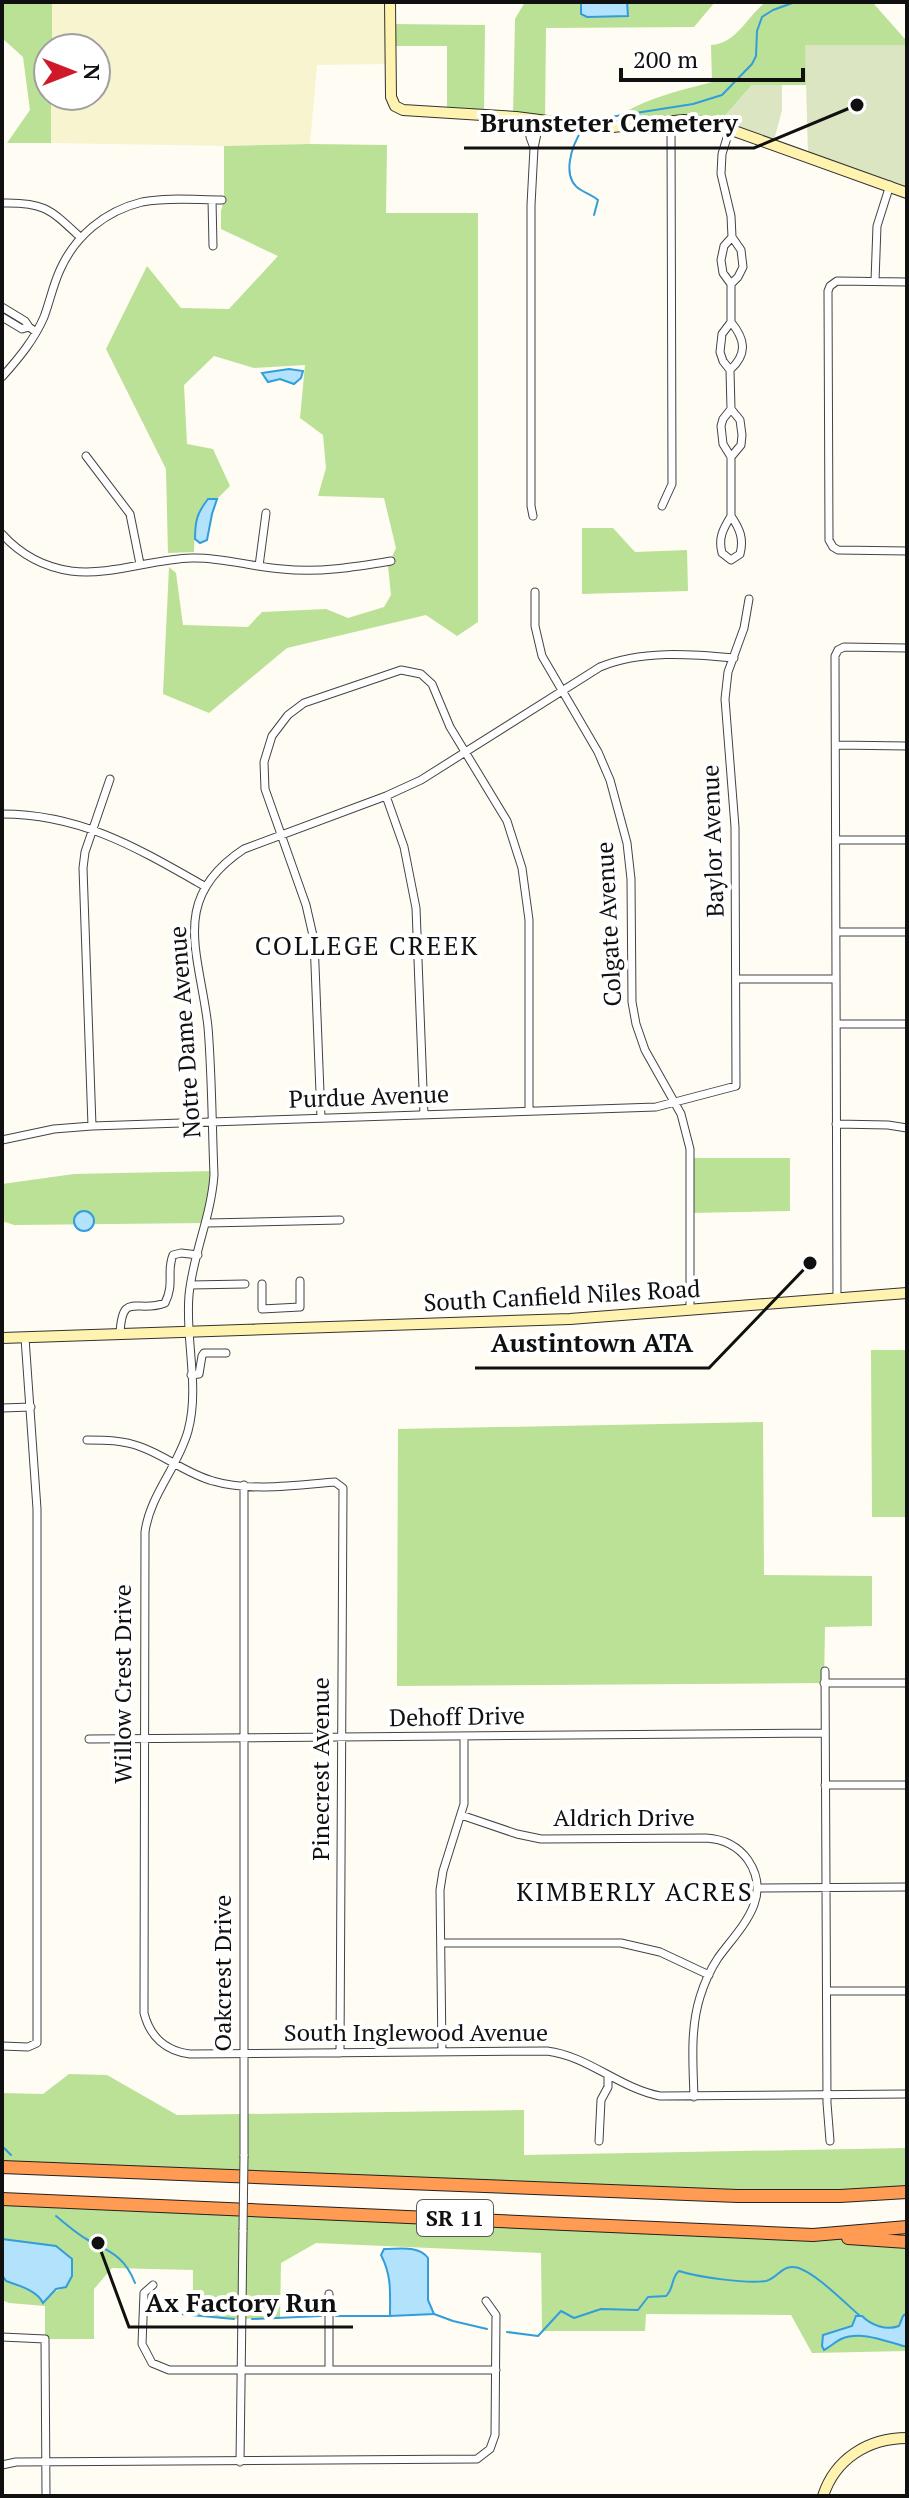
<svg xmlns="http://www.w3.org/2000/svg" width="909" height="2498" font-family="'PT Serif',serif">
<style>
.farmland{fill:#f9f4d0}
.forest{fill:#bae196}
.cemetery{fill:#dbe5c1}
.water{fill:#b3e3fc;stroke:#329ddb;stroke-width:2}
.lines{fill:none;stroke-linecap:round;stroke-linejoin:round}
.stream{stroke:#329ddb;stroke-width:2}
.street-casing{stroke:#434343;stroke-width:9}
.secondary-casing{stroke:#323232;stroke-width:12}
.highway-casing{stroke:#212121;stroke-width:14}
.street{stroke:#fff;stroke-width:7}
.secondary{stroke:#fff3af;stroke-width:10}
.highway{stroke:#ff9b52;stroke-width:12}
.street-bridge-casing{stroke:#434343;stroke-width:9;stroke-linecap:butt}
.street-bridge{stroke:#fff;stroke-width:7}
.labels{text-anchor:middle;stroke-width:8;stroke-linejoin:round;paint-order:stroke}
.shield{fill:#fff;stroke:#585858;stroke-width:2}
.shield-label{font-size:22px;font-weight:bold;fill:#101010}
.street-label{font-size:24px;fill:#101010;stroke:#fff}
.neighbourhood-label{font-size:26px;letter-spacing:2px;fill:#101010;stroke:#fff}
.leader{fill:none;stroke:#101010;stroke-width:3}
.callout-dot{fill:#101010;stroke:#fff;stroke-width:3}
.callout-label{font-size:26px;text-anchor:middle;font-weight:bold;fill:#101010;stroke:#fff;stroke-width:8;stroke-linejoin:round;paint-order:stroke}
</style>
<rect width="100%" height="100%" fill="#fffcf4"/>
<path class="farmland" d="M 52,2 L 390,2 L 391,64 L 317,65 L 310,144 L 224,146 L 51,143 L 51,96 L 96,96 L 96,48 L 52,48 Z"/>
<path class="forest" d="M 2,2 L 52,2 L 52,48 L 48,48 L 48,96 L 51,96 L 51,143 L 7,143 L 30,110 L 23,57 L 2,38 Z
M 525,2 L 581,2 L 580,10 L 587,17 L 624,17 L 628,15 L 627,2 L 715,2 L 694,27 L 546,28 L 545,120 L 513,117 L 515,19 Z
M 766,2 L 875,2 L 874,4 L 904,38 L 907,38 L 907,45 L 806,45 L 806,85 L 752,85 L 717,125 L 619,128 L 623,113 C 651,97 682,90 712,82 L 711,45 C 737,44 747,16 766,2 Z
M 391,24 L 485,25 L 484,115 L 447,114 L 447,46 L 391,46 Z
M 310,144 L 387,145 L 386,213 L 478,213 L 478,622 L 457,636 L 426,615 L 287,648 L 209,713 L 163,694 L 169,567 L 176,573 L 183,625 L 248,627 L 262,612 L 326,609 L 348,618 L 384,607 L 391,595 L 388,566 L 396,548 L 384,498 L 318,496 L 326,468 L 323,435 L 300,418 L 305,365 L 254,368 L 214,356 L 184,385 L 187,444 L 213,449 L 230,486 L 217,499 L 208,499 L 195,523 L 194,552 L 168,553 L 166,469 L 106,349 L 147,266 L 181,308 L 229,309 L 278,256 L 221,229 L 221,211 L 224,200 L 224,146 Z
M 582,528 L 613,528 L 635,552 L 687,550 L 688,591 L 582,594 Z
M 690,1158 L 790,1158 L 790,1211 L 690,1213 Z
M 214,1171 L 207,1223 L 14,1225 L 2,1221 L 2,1184 L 74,1174 Z
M 871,1350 L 907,1350 L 907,1517 L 872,1517 Z
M 763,1422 L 764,1575 L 872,1576 L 872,1626 L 825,1627 L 824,1683 L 397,1686 L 398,1429 Z
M 69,2074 L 107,2075 L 177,2115 L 524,2110 L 524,2155 L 907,2148 L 907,2191 L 840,2196 L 2,2167 L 2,2093 L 43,2094 Z
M 2,2198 L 652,2227 L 907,2242 L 907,2351 L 812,2353 L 791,2315 L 646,2314 L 645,2331 L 542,2331 L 541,2253 L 316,2243 L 281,2263 L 280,2318 L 234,2319 L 193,2315 L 193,2270 L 112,2268 L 94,2289 L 94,2339 L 45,2339 L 45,2306 L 9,2303 L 2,2300 L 2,2275 C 8,2284 30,2290 41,2297 L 66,2287 L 72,2276 L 56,2246 L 2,2239 Z"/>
<path class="cemetery" d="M 805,45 L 907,45 L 907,193 L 808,156 Z
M 752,85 L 782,85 L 782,110 L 773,144 L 717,125 Z"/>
<path class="water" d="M 581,2 L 627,2 L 628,16 L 587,17 L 581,14 Z
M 289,369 L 303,371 L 301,378 L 294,384 L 280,379 L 268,382 L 262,373 Z
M 208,499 L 217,499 L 212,514 L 207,540 L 200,543 L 195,539 C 195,521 197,513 208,499 Z
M74 1221a10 10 0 1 1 20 0a10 10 0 1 1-20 0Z
M 2,2239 L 56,2246 L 72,2259 L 72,2276 L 66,2287 L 56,2289 L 43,2303 C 37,2290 19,2286 6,2281 L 2,2275 Z
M 384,2249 C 399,2249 419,2245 428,2258 L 428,2300 L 434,2314 L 390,2316 C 390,2293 392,2276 381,2255 Z
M 907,2313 L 907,2347 C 887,2342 862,2330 841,2339 C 835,2342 830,2347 824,2350 L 822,2346 L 823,2335 L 852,2326 L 856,2316 L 862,2316 C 871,2325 886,2331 899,2326 L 903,2316 Z"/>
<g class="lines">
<path class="stream" d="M 589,122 L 592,118 L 604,118 L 693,104 L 722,95 L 752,64 L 756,56 L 757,31 L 762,17 L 773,10 L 795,2
M 582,130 C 572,145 560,178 581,190 C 587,194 592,195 598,200 L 594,215
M 2,2146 L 11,2155
M 56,2216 C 66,2224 77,2234 88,2240 C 111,2252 125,2257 135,2283
M 151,2306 L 170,2313 L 234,2319
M 434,2314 L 453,2321 L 487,2329
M 336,2316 L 390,2316
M 252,2319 L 321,2316
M 507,2332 L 538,2336 L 561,2311 L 574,2318 L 601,2309 L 638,2310 L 648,2297 L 666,2296 C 674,2289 671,2277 679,2271 C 697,2277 747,2284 766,2281 C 776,2279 782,2266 793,2267 C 810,2267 846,2304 859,2315"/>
<defs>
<path id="street" d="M 530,118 L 530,137 L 534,148
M 730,128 L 722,154 L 721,174 L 731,216 L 732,237 L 741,250 L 743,267 L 738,277 L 731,284
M 212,200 L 213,246
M 2,203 C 44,202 50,209 80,237
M 875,281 L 877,226 L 890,185
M 907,282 L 837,281 L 830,286 L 828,291 L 829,540 L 833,547 L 838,550 L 907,551
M 2,307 L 25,321 L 29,327 L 36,332
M 2,317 L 22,329 L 29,327
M 730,370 C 748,354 745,339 731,322
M 2,377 C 19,358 34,340 44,317 C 50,301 53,285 60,270 C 75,236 105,211 142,202 C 168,197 196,200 222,200
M 86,456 L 130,514 L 140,564
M 731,457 L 741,445 L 742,435 L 740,420 L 731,409 L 730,370 L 723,361 L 720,352 L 722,334 L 731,322 L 731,284 L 723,273 L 721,260 L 724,246 L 732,237
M 662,506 L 672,484 L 671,122
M 533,516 L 531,506 L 531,205 L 534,148 L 540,119
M 731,516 L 731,457 L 723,444 L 721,426 L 723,419 L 731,409
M 731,516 C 740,529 744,539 740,554 L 731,560 L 722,553 C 718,538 723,529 731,516 Z
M 2,534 C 20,554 44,567 71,571 C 111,576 151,559 192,558 C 222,557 252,567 282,569 C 319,573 355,567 391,561
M 259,566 L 266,513
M 535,592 L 535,626 L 542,656 L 598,752 L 610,780 L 627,843 L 631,879 L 632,1002 L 636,1024 L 645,1050 L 681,1114 L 690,1149 L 690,1310
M 734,658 C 690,654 641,650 600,667 L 421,780 L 386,796 L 244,849 C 168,899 200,954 208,1027 C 212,1076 212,1126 214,1175 C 211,1217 193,1254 189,1295 C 185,1340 200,1387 188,1431 C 178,1467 150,1495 145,1532 L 144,2013 C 150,2037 166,2051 190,2054 L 547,2051 C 588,2056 619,2088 660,2096 L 907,2094
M 836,745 L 907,746
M 386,796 L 404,847 L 416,908 L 424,1115
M 2,814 C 82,814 139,849 206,887
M 836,840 L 907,840
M 836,932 L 907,932
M 736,979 L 836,979
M 836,1024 L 907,1024
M 321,1118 L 314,940 L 306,905 L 265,789 L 264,762 L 272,736 L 288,715 L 304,703 L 401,670 L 421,674 L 432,684 L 450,727 L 507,821 L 522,868 L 529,920 L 529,1111
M 836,1124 L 888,1125 L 907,1128
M 92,1126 L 83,868 L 85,852 L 110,779
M 2,1140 L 54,1129 L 92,1126 L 656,1107 L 736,1086 L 735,827 L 725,699 L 728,672 L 744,628 L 749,599
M 207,1223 L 340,1220
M 262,1284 L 262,1309 L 300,1307 L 300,1281
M 191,1285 L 245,1284
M 837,1298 L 835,656 L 838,650 L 844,647 L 907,648
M 120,1334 C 122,1290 137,1314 165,1303 C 175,1283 166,1272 173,1255 L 181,1253 L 198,1255
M 191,1375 L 199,1374 L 202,1356 L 204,1353 L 226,1353
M 2,1408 L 31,1407
M 87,1440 C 105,1440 123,1440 141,1447 C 166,1456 187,1474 213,1481 C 250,1492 298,1485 335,1482 L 343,1488 L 340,2053
M 244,1485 L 244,2156
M 825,1671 L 827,2103 L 830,2141
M 824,1683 L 907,1683
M 89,1739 L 825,1733
M 825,1785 L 907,1785
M 461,1815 L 517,1834 L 541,1839 L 706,1838 C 723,1839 738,1846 748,1860 C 774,1898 739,1929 718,1958 C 710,1970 704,1984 700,1997 C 690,2029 693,2064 694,2097
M 758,1888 L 907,1887
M 441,1943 L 621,1943 L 660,1952 L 709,1975
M 827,1991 L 907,1991
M 2,2046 L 28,2047 L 37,2043 L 37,1509 L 25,1338
M 442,2052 L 440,1890 L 443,1871 L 464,1804 L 464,1737
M 599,2141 L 601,2100 L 608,2087 L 608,2075
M 153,2285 L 144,2293 L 142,2344 L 152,2363 L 169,2370 L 496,2370
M 329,2294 L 329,2369
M 2,2337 L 45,2339 L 46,2496
M 240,2462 L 243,2230
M 2,2465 L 16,2462 L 477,2459 L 490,2449 L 495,2435 L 496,2315 L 486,2301"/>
<path id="secondary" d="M 390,2 L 391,97 L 395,106 L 403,110 L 516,117 L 602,128 L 684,120 L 712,123 L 907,193
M 2,1338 L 570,1319 L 907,1293
M 823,2496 C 835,2459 868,2438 907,2438"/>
<path id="highway" d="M 2,2167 L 738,2196 L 840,2196 L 907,2192
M 2,2199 L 813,2235 L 907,2227
M 848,2238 L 907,2242"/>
</defs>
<use href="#street" class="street-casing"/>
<use href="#secondary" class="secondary-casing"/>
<use href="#highway" class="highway-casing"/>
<use href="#street" class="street"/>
<use href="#secondary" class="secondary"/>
<use href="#highway" class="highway"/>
<defs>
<path id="street-bridge" d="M 243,2230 L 244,2156"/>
</defs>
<use href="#street-bridge" class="street-bridge-casing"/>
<use href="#street-bridge" class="street-bridge"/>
</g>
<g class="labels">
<rect class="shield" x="417" y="2200" width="76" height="36" rx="6"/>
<g class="shield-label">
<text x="455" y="2226">SR 11</text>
</g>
<g class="street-label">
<text transform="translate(713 841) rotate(-92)" y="8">Baylor Avenue</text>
<text transform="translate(609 924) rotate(-93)" y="8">Colgate Avenue</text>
<text transform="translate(185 1032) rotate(-94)" y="8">Notre Dame Avenue</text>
<text transform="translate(369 1097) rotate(-2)" y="8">Purdue Avenue</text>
<text transform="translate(562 1296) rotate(-3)" y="8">South Canfield Niles Road</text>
<text transform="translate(123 1684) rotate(-90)" y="8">Willow Crest Drive</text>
<text transform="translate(457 1717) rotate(-1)" y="8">Dehoff Drive</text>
<text transform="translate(321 1769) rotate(-90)" y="8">Pinecrest Avenue</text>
<text x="624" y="1826">Aldrich Drive</text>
<text transform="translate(223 1973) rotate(-90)" y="8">Oakcrest Drive</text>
<text x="416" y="2041">South Inglewood Avenue</text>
</g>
<g class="neighbourhood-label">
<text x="367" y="955">COLLEGE CREEK</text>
<text x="635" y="1901">KIMBERLY ACRES</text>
</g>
</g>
<path class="leader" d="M857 105L754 148H464M810 1263L709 1368H475M98 2243L129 2327H353"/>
<g class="callout-dot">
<circle cx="857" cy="105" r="8"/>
<circle cx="810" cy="1263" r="8"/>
<circle cx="98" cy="2243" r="8"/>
</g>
<g class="callout-label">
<text x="609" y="132">Brunsteter Cemetery</text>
<text x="592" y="1352">Austintown ATA</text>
<text x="241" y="2312">Ax Factory Run</text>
</g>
<rect width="909" height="2498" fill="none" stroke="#101010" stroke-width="8"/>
<g transform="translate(72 72) rotate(90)"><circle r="38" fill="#ffffff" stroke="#9f9f9f" stroke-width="2"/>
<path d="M0-6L14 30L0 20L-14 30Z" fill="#d01928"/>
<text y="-12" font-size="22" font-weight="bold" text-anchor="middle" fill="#101010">N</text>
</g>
<path d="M621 68v12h182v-12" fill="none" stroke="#101010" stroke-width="4"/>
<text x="633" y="68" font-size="24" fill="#101010" stroke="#ffffff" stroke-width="6" paint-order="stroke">200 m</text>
</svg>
